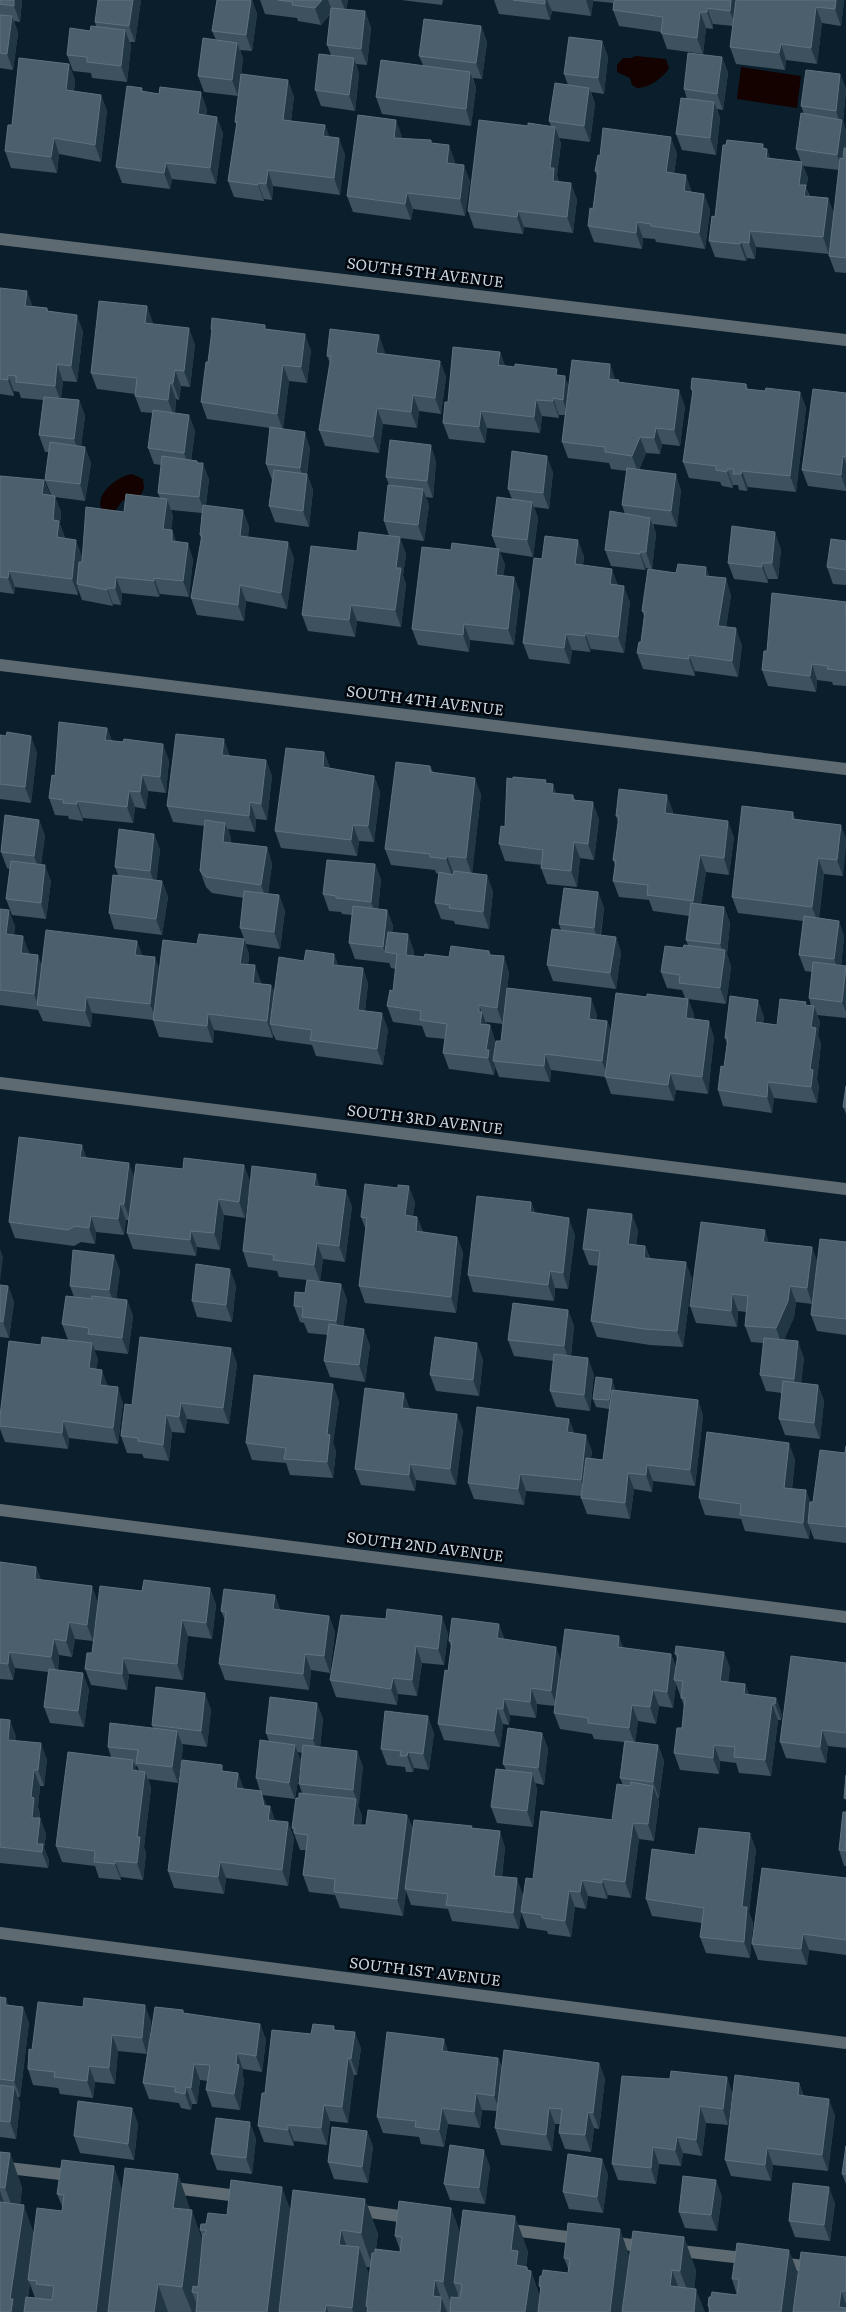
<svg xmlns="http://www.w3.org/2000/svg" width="846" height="2312" font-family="Literata,serif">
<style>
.water{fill:#130200}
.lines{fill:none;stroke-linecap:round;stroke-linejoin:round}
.minor{stroke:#5e6a72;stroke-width:12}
.wall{fill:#3d515f;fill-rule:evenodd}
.shaded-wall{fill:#223744}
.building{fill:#4c5f6c;stroke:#5f727e}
.labels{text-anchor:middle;stroke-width:5;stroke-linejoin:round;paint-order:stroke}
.street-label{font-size:15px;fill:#c9d5de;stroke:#02070d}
</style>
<rect width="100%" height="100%" fill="#0a1e2b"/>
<path class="water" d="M 636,56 L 666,59 L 669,68 C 663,78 649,88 637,88 L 632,85 L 630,78 L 617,72 L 617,65 L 623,58 L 631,58 Z
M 741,67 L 801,76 L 797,108 L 737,99 Z
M 132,474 L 143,479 L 144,488 L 141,495 L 122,501 L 114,513 L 103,512 C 92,496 117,476 132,474 Z"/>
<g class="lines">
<path class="minor" d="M 0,239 L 846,340
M 0,665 L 846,769
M 0,1083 L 846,1189
M 0,1510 L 846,1617
M 0,1933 L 846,2043
M 0,2167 L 77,2176
M 166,2187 L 246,2197
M 355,2210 L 414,2218
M 504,2229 L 583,2239
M 608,2242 L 648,2247
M 672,2250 L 752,2259
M 779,2263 L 846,2271"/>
</g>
<path class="wall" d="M 0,0 L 22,0 L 20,22 L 14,21 L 18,33 L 13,70 L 0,68 Z
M 141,0 L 135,42 L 130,42 L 131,46 L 127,82 L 92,78 L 91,73 L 73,71 L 67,55 L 90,31 L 96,26 L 95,22 Z
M 217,0 L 252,0 L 257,14 L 252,51 L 240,50 L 243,59 L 241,74 L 294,96 L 291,121 L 325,125 L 329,137 L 345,154 L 340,195 L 273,186 L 272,200 L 264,199 L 264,201 L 234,197 L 228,181 L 237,126 L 235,122 L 238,96 L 204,92 L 198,76 L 216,40 L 212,31 Z
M 260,0 L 348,0 L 346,9 L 365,11 L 371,28 L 367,65 L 356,64 L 359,74 L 355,111 L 321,106 L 315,90 L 331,55 L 327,45 L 331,13 L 321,25 L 298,21 L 297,18 L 265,14 Z
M 401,0 L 443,0 L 442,5 Z
M 494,0 L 613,0 L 613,3 L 593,1 L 591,16 L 552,11 L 550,20 L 499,14 Z
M 614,0 L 844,0 L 841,26 L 822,23 L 817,64 L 786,60 L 785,70 L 736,64 L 730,47 L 733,26 L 713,24 L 713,29 L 706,28 L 703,54 L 667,49 L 661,32 L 619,26 L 613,10 Z
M 481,26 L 487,42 L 482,79 L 473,78 L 476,88 L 471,126 L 382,114 L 376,97 L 423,65 L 419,56 Z
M 602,41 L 608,57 L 604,94 L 591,92 L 595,104 L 590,142 L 559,138 L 561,143 L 557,175 L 559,182 L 577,199 L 573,233 L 524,227 L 523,234 L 474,228 L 468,211 L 528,126 L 551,126 L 549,121 L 568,85 L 564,74 Z
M 722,57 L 728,73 L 723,110 L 717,109 L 720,118 L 716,155 L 682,150 L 676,134 L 687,99 L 684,89 Z
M 69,64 L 75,80 L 74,91 L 101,95 L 107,111 L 101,162 L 59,154 L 57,173 L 11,168 L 5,151 L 12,125 Z
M 840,74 L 846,89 L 843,121 L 846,131 L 846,273 L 835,272 L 829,256 L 829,254 L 756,247 L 755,259 L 747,258 L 746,261 L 715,257 L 709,241 L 715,217 L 726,145 L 763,144 L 765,149 L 770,158 L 801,162 L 796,149 L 804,114 L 801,106 ZM 803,166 L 839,170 L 834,214 L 828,198 L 810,196 L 806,188 L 808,178 Z
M 142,88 L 143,92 L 207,109 L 206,115 L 223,133 L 216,184 L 172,179 L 170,189 L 122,183 L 116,167 Z
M 402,136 L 402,138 L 432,143 L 455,161 L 455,164 L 470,181 L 465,216 L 413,209 L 411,220 L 353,212 L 347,196 Z
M 677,153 L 674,174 L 692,192 L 704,194 L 710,210 L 705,249 L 656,242 L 655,239 L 643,238 L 642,249 L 594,242 L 588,226 L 593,209 L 597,177 L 595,171 Z
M 0,288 L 33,306 L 47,308 L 48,311 L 83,331 L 77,382 L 63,381 L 61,398 L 79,400 L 85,416 L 81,446 L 85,447 L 91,463 L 85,501 L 55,497 L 61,512 L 60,524 L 65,538 L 82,556 L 124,512 L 160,498 L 158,493 L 161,465 L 154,464 L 148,448 L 153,413 L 141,412 L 135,396 L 135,394 L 97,389 L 91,373 L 147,306 L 153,324 L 195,344 L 190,387 L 181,386 L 179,400 L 176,399 L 175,413 L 189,415 L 195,431 L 191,460 L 197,461 L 209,479 L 206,505 L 249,526 L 248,537 L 294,558 L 287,609 L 246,601 L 244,621 L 197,615 L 191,598 L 201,539 L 200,535 L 202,513 L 171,510 L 173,516 L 171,530 L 172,530 L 176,542 L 193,559 L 189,597 L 160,594 L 159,597 L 122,593 L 121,605 L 113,604 L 113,606 L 82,600 L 78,589 L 78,595 L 15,587 L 14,594 L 0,592 L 0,476 L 44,480 L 50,495 L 51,495 L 45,480 L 49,452 L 45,452 L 39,435 L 43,400 L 21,398 L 19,392 L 14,391 L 14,396 L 0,394 Z
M 211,329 L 267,330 L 311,350 L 307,383 L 289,381 L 283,429 L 310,448 L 307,474 L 313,490 L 309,527 L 275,522 L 269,506 L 272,480 L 266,464 L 270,428 L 207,419 L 201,402 L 208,362 L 212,333 Z
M 385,352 L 384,354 L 440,361 L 446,377 L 441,414 L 419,411 L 417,428 L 383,424 L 379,453 L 325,446 L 319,430 L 330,363 L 327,356 Z
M 500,352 L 505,366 L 559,375 L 569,385 L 616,380 L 620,383 L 685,406 L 680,446 L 662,444 L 660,454 L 646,453 L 639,470 L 681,490 L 677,527 L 653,524 L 656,534 L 652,569 L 646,568 L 645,570 L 611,566 L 605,550 L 625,514 L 622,505 L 627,471 L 611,469 L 609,463 L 568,458 L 562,442 L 565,415 L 559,415 L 559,418 L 542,416 L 540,433 L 487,428 L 485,443 L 449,439 L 443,423 L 448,402 Z
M 746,384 L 748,389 L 765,391 L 800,392 L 806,408 L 796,492 L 748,487 L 747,491 L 739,490 L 738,485 L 733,485 L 733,488 L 722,486 L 720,482 L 689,478 L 683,462 L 693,394 L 691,389 Z
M 846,393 L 846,491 L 808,486 L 802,470 Z
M 436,461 L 433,498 L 426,497 L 429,505 L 424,541 L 400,538 L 406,554 L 403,575 L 406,584 L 401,627 L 357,621 L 355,637 L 308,631 L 302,615 L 357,551 L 389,536 L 384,521 L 389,485 L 386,477 Z
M 553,472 L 549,509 L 534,507 L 538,518 L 533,557 L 500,552 L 505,565 L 503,576 L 514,577 L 520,593 L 514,645 L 470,640 L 469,652 L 418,645 L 412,629 L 451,550 L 497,549 L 492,536 L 512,499 L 508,489 Z
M 846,541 L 846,585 L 833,584 L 827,567 Z
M 781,549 L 778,579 L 768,579 L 768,583 L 734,579 L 728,563 Z
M 584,556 L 583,565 L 618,585 L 630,602 L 624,653 L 591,649 L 590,652 L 572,650 L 570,664 L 529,659 L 523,643 L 542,559 Z
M 710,576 L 731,595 L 726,627 L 742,645 L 738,677 L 695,671 L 695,676 L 643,669 L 637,653 L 641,642 L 644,616 L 642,611 Z
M 846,602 L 846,686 L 833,685 L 832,682 L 817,680 L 816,692 L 768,686 L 762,670 L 767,651 Z
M 107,728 L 112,741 L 169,760 L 166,793 L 148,791 L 146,809 L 135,807 L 133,823 L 83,818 L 83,821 L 69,819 L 68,816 L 55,815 L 49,798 L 55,776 Z
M 0,735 L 37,752 L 31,803 L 0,799 Z
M 324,752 L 330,768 L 374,776 L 380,792 L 374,842 L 359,841 L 357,856 L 281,848 L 275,831 Z
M 230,756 L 266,760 L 272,776 L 267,820 L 256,819 L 255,832 L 228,829 L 231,839 L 231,843 L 267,847 L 272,864 L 268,894 L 279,895 L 285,911 L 280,949 L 246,944 L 240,928 L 244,898 L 212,893 L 206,887 L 200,871 L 204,826 L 173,822 L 167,806 Z
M 430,766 L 433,772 L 481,794 L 472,873 L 493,891 L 489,929 L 455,924 L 454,921 L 441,919 L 435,903 L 439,874 L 436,873 L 435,870 L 391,865 L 385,849 Z
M 547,783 L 557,794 L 573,795 L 575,800 L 599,819 L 594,860 L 580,858 L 577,887 L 547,884 L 541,868 L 542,865 L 505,861 L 499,844 L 505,827 Z
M 673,811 L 673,814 L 734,837 L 729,875 L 706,872 L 701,904 L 724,907 L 730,923 L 727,954 L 731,967 L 726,1004 L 688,999 L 694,1015 L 694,1019 L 714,1037 L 708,1094 L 676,1090 L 674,1101 L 611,1094 L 605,1077 L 551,1070 L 550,1082 L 499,1077 L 493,1061 L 501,1041 L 503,1024 L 486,1022 L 487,1024 L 490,1025 L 495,1041 L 493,1060 L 495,1066 L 494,1075 L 449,1069 L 443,1053 L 445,1039 L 426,1037 L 422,1026 L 393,1022 L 387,1006 L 393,991 L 396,969 L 391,968 L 389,962 L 389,963 L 355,959 L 349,943 L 352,915 L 342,914 L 341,912 L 329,911 L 323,894 L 375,864 L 381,880 L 378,909 L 387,910 L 393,926 L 392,932 L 414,951 L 414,956 L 424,957 L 449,957 L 489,951 L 491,955 L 504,956 L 509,973 L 507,988 L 597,1014 L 596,1020 L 607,1021 L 611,1031 L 647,997 L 685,998 L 682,990 L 667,988 L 661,972 L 683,948 L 688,945 L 686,940 L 689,916 L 653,911 L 649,900 L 619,897 L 613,881 L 615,865 L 613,860 L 618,822 L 616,816 Z
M 793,812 L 795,819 L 841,825 L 843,876 L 824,874 L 819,918 L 839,921 L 844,937 L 841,966 L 846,966 L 846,1018 L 817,1015 L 820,1022 L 818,1035 L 821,1044 L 817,1079 L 819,1086 L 817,1103 L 774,1098 L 772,1113 L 723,1106 L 718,1090 L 724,1067 L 727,1044 L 725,1038 L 764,1016 L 763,1023 L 777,1025 L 807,1005 L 811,1006 L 809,998 L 812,972 L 805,971 L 799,955 L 803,921 L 738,913 L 732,897 Z
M 39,820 L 45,836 L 41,864 L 51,881 L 46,919 L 12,915 L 6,899 L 10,869 L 7,868 L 1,852 Z
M 154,834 L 160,850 L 156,880 L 162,881 L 168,897 L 162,935 L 114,929 L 109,913 L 118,875 L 115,867 Z
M 598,892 L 604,908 L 601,935 L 616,937 L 621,953 L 616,989 L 553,981 L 547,965 L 561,930 L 559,924 Z
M 0,909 L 15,926 L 14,935 L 29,952 L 28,954 L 42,964 L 137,941 L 142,956 L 160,969 L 197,944 L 244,939 L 249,955 L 248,965 L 261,982 L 261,984 L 271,985 L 274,992 L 304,961 L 334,954 L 338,965 L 363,968 L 368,984 L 365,1011 L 388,1029 L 383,1065 L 316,1056 L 312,1045 L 276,1040 L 273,1034 L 273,1038 L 214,1030 L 213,1043 L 159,1037 L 153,1020 L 92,1013 L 91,1027 L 43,1021 L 38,1010 L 0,1005 Z
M 846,1086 L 846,1114 L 843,1107 Z
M 82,1145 L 86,1158 L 134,1176 L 183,1169 L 244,1165 L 250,1182 L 245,1218 L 224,1215 L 220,1250 L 197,1247 L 196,1256 L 133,1249 L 127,1233 L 129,1220 L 126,1220 L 124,1235 L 96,1232 L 95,1244 L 81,1242 L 74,1246 L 15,1238 L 9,1222 Z
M 320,1187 L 352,1206 L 345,1262 L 323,1259 L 320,1281 L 341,1284 L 347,1300 L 343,1326 L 370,1345 L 365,1382 L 330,1377 L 324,1361 L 328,1335 L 308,1333 L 304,1323 L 300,1322 L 294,1306 L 305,1293 L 307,1280 L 279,1277 L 277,1271 L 248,1267 L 243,1251 Z
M 415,1202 L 413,1216 L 417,1217 L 423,1232 L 457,1237 L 463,1253 L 456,1313 L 365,1303 L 359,1286 L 366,1230 L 361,1217 Z
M 531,1202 L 535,1213 L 575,1235 L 568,1289 L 555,1288 L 554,1301 L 473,1292 L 468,1275 Z
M 638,1230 L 636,1245 L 645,1246 L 650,1258 L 692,1278 L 683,1347 L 650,1345 L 597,1337 L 591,1321 L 598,1266 L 589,1265 L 583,1249 Z
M 769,1242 L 812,1247 L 817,1263 L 846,1242 L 846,1335 L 817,1331 L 811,1315 L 812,1304 L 796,1302 L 794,1317 L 784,1340 L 804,1358 L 801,1383 L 818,1385 L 824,1401 L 820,1439 L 785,1435 L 779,1419 L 782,1393 L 766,1391 L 760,1375 L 763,1343 L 751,1342 L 745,1326 L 746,1312 L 738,1311 L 737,1327 L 696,1323 L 690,1306 Z
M 114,1255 L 120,1271 L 116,1299 L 127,1300 L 133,1316 L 128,1354 L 94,1350 L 98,1359 L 96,1369 L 108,1386 L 123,1403 L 118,1444 L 69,1438 L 68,1449 L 5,1442 L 0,1429 L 0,1416 L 41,1345 L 68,1340 L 62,1324 L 74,1297 L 70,1286 Z
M 0,1285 L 8,1286 L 14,1302 L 9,1338 L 0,1337 Z
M 236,1285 L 232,1322 L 197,1317 L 192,1301 Z
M 568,1310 L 574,1326 L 571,1356 L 594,1374 L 590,1411 L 556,1407 L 550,1391 L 554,1361 L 514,1356 L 508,1340 Z
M 231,1348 L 237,1364 L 229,1424 L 187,1419 L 185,1433 L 172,1432 L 169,1461 L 144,1458 L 142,1454 L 127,1453 L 121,1436 L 132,1405 Z
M 483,1359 L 479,1396 L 436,1391 L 430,1375 Z
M 615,1388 L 614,1390 L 698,1400 L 703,1416 L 695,1486 L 653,1481 L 652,1492 L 634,1489 L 630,1519 L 587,1514 L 581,1498 L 581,1496 L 526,1491 L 524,1505 L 474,1499 L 468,1483 L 569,1419 L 574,1433 L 592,1451 L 591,1458 L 603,1460 L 609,1409 L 596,1407 L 593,1399 Z
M 404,1393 L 409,1408 L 463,1430 L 456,1485 L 416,1480 L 415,1491 L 361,1485 L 355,1469 Z
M 339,1401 L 333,1443 L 336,1451 L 333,1478 L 290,1475 L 286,1463 L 252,1460 L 246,1443 Z
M 846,1446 L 846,1543 L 814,1539 L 810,1528 L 809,1539 L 745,1531 L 741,1519 L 705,1515 L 699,1498 L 795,1459 L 792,1489 L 806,1490 L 810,1502 L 813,1502 L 845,1453 Z
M 0,1562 L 36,1567 L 41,1580 L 92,1586 L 93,1641 L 75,1639 L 72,1657 L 59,1655 L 58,1670 L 89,1689 L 84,1727 L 50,1723 L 44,1707 L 48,1672 L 15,1668 L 13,1680 L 0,1679 Z
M 210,1588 L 216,1605 L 212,1639 L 188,1636 L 183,1680 L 129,1674 L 127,1690 L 91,1685 L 85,1669 L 92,1653 L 142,1591 Z
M 275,1595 L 280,1610 L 329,1616 L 335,1632 L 330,1673 L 311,1670 L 309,1690 L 225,1680 L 219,1664 L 225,1620 L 221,1611 Z
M 448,1633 L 444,1665 L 422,1663 L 417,1696 L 398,1694 L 397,1705 L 336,1697 L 330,1680 Z
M 504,1639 L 561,1662 L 624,1648 L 671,1654 L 676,1667 L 677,1659 L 675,1654 L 724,1652 L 730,1668 L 728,1682 L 745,1684 L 749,1695 L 776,1698 L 782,1715 L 781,1720 L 778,1720 L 771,1776 L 739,1773 L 736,1763 L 720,1761 L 719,1774 L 680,1770 L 674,1753 L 682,1728 L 684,1706 L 676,1684 L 673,1708 L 659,1706 L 656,1724 L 638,1721 L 635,1742 L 658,1745 L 664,1761 L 659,1798 L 658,1798 L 659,1802 L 654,1841 L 639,1839 L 631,1898 L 608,1895 L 607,1899 L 588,1896 L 586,1909 L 575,1907 L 571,1937 L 548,1934 L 547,1931 L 527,1928 L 521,1912 L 533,1879 L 612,1820 L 623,1785 L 620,1778 L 624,1742 L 594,1739 L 592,1734 L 560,1729 L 554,1713 L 555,1706 L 537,1704 L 536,1718 L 510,1715 L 509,1725 L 503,1724 L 500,1747 L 444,1740 L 438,1724 L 448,1671 L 451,1647 L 449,1641 Z
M 846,1663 L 846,1748 L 828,1746 L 826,1763 L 786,1758 L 780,1742 Z
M 317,1703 L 323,1719 L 320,1747 L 357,1751 L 363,1767 L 358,1806 L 362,1816 L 361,1825 L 366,1825 L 407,1815 L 413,1829 L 472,1828 L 505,1847 L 502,1877 L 523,1895 L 519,1929 L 452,1921 L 448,1909 L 411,1905 L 406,1891 L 403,1916 L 340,1908 L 335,1895 L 309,1892 L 303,1875 L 306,1850 L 300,1850 L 292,1828 L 299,1798 L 302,1793 L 299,1784 L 303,1753 L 297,1752 L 301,1761 L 295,1799 L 262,1795 L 267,1806 L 270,1806 L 275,1821 L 288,1822 L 294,1838 L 288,1886 L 226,1878 L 224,1894 L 174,1888 L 168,1871 L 225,1771 L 238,1773 L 243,1789 L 260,1791 L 256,1778 L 269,1741 L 266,1733 Z
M 211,1709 L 207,1747 L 182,1744 L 183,1747 L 178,1783 L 148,1779 L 151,1788 L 144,1847 L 146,1853 L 143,1880 L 121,1877 L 121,1880 L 99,1878 L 95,1866 L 62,1862 L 56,1846 L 111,1757 L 108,1747 L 153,1728 L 152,1725 ZM 135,1766 L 137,1766 L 139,1771 L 137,1771 Z
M 434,1733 L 429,1770 L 414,1768 L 413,1772 L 406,1772 L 405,1767 L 387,1765 L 381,1749 Z
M 542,1733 L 548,1749 L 544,1785 L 535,1783 L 537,1789 L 533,1827 L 497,1823 L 491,1807 L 506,1770 L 503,1764 Z
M 16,1736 L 15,1740 L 47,1759 L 44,1786 L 40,1786 L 38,1807 L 40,1814 L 40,1818 L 46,1834 L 44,1848 L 49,1860 L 48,1868 L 0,1863 L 0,1847 Z
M 846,1812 L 846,1866 L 844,1866 L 839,1850 Z
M 756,1849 L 749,1912 L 753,1923 L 750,1958 L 706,1953 L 700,1937 L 702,1923 L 652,1916 L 646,1899 L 695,1855 Z
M 846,1878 L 846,1955 L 809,1950 L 807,1965 L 758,1960 L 752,1944 Z
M 0,1997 L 9,2005 L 23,2007 L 29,2023 L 20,2097 L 18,2097 L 20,2103 L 16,2139 L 0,2137 Z
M 183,2010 L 184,2014 L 260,2024 L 266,2040 L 262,2072 L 243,2069 L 243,2076 L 244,2081 L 240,2110 L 212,2107 L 206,2090 L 208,2081 L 200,2080 L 197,2104 L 192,2104 L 191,2110 L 181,2108 L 179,2103 L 149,2099 L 143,2083 L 147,2054 L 118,2051 L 115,2084 L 95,2082 L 93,2098 L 60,2094 L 58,2088 L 33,2085 L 28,2069 L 32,2050 L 151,2021 L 148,2053 Z
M 334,2026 L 335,2030 L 361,2048 L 357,2075 L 354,2075 L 348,2123 L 330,2121 L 327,2145 L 294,2141 L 294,2146 L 264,2142 L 258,2126 L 265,2093 L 311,2034 Z
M 444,2039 L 448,2052 L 498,2058 L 502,2067 L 599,2063 L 605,2079 L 599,2129 L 594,2128 L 591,2152 L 565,2149 L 559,2133 L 560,2124 L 555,2124 L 552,2151 L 501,2145 L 495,2128 L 497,2111 L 482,2110 L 480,2128 L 448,2124 L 444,2147 L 421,2144 L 419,2137 L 383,2133 L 377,2117 Z
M 727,2077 L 732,2093 L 728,2125 L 706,2123 L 702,2156 L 683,2153 L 681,2166 L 659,2164 L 656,2184 L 618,2180 L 612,2164 L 670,2079 Z
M 799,2083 L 804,2096 L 835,2115 L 828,2171 L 773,2165 L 771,2181 L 731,2176 L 725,2160 Z
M 132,2108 L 138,2124 L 134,2160 L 80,2153 L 74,2136 Z
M 367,2131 L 373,2147 L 368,2183 L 334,2179 L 328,2162 Z
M 256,2138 L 252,2174 L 217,2170 L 211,2154 Z
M 846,2146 L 846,2184 L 842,2174 Z
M 0,2152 L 10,2153 L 22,2188 L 20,2205 L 34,2233 L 62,2211 L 63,2208 L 57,2194 L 123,2191 L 178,2174 L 190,2210 L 202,2239 L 202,2236 L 200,2230 L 206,2224 L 227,2215 L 291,2210 L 378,2233 L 376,2249 L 400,2252 L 400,2250 L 395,2236 L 451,2208 L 460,2233 L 528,2251 L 526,2267 L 527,2267 L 529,2271 L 531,2271 L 540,2297 L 541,2291 L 539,2286 L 542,2276 L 568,2273 L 569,2271 L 564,2258 L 629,2256 L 684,2237 L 696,2271 L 694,2289 L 705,2312 L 0,2312 ZM 366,2267 L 370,2267 L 369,2275 ZM 30,2284 L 35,2298 L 28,2297 Z
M 602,2159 L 608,2175 L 603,2213 L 569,2209 L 563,2192 Z
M 490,2166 L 485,2204 L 450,2200 L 444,2184 Z
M 722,2196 L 717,2231 L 685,2228 L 679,2212 Z
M 835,2203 L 830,2241 L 795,2237 L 789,2221 Z
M 846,2257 L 846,2312 L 709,2311 L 708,2306 L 711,2297 L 737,2295 L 732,2279 L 798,2274 Z"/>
<path class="shaded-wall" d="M 14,0 L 22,0 L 20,22 L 14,6 Z
M 133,0 L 141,0 L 135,42 L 129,26 Z
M 251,0 L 252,0 L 257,14 L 252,51 L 246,35 Z
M 322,0 L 328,0 L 332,11 L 321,25 L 315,8 Z
M 341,0 L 348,0 L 346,13 Z
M 545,0 L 547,0 L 552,11 L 550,20 L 545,4 Z
M 586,0 L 593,0 L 593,1 L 591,16 Z
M 731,0 L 739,0 L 736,27 L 730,11 Z
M 836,0 L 844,0 L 841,26 L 835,9 Z
M 816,7 L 822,23 L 817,64 L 811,48 Z
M 707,8 L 713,24 L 713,29 L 707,12 Z
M 365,11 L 371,28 L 367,65 L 361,49 Z
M 700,12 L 706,28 L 703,54 L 697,38 Z
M 12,16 L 18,33 L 13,70 L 7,54 Z
M 481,26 L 487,42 L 482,79 L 476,63 Z
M 125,30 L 131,46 L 127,82 L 121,66 Z
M 602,41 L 608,57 L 604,94 L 598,78 Z
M 237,43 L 243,59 L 238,96 L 232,80 Z
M 781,44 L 786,60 L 785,70 L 779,53 Z
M 722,57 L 728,73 L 723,110 L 717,94 Z
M 354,58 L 359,74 L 355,111 L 349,95 Z
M 69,64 L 75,80 L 72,107 L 66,90 Z
M 470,72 L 476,88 L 471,126 L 466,109 Z
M 840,74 L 846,89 L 843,121 L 846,131 L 846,152 L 843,171 L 837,155 L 841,126 L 836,111 Z
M 288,80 L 294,96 L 289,136 L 283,120 Z
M 589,88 L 595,104 L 590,142 L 584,126 Z
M 201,92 L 207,109 L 204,131 L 198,114 Z
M 101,95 L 107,111 L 101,162 L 95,145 Z
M 714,102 L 720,118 L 716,155 L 710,138 Z
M 217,117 L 223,133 L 216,184 L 210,168 Z
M 396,120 L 402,136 L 400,154 L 394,138 Z
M 325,125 L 331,141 L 323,136 Z
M 555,127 L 561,143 L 557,175 L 560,184 L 553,181 L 550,168 Z
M 671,137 L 677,153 L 672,189 L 666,172 Z
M 54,138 L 59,154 L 57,173 L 51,157 Z
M 339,138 L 345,154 L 340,195 L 334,178 Z
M 763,144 L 766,154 L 767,149 L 773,165 L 772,174 L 762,148 Z
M 449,145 L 455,161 L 453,179 L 447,163 Z
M 802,162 L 808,178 L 806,188 L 811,202 L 805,201 L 799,185 Z
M 166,163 L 172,179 L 170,189 L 164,173 Z
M 464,165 L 470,181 L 465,216 L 460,199 Z
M 268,170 L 273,186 L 272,200 L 266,184 Z
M 686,175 L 692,192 L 684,191 Z
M 258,183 L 264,199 L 264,201 L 258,185 Z
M 571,183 L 577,199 L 573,233 L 567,217 Z
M 407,193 L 413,209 L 411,220 L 405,204 Z
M 704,194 L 710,210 L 705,249 L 699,233 Z
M 828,198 L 834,214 L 829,254 L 823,237 Z
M 518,211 L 524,227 L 523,234 L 517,217 Z
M 637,222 L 643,238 L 642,249 L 636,233 Z
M 750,231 L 756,247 L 755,259 L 749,243 Z
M 741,242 L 747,258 L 746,261 L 740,244 Z
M 27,291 L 33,307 L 25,306 Z
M 147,306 L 153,323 L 151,339 L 145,323 Z
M 77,315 L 83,331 L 77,382 L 71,366 Z
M 189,328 L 195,344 L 190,387 L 184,371 Z
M 305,334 L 311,350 L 307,383 L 301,367 Z
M 379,335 L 385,352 L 382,369 L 376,353 Z
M 500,352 L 506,369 L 498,365 Z
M 440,361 L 446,377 L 441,414 L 435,398 Z
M 57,364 L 63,381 L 61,402 L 55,386 Z
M 610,364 L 616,381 L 609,379 Z
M 283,365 L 289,381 L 283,430 L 277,414 Z
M 175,370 L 181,386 L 179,400 L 173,383 Z
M 8,375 L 14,391 L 14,396 L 8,380 Z
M 565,376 L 571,392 L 568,416 L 563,400 Z
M 170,383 L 176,399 L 174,416 L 168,400 Z
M 679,390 L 685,406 L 680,446 L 674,430 Z
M 800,392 L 806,408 L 796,492 L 790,476 Z
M 413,395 L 419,411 L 417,428 L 411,412 Z
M 553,398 L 559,415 L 559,418 L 553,401 Z
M 79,400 L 85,416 L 80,455 L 74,439 Z
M 536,400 L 542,416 L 540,433 L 534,417 Z
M 377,408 L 383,424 L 379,453 L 373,437 Z
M 481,411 L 487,428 L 485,443 L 479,427 Z
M 189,415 L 195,431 L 190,469 L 184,453 Z
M 656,428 L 662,444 L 660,454 L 654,438 Z
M 305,432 L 310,448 L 305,484 L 300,468 Z
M 640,437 L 646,453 L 638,472 L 632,456 Z
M 431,445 L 436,461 L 433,498 L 427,481 Z
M 85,447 L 91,463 L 85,501 L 80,484 Z
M 547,456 L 553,472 L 549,509 L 543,493 Z
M 843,456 L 846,464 L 846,489 L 841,475 Z
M 197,461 L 202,474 L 203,463 L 209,479 L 205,513 L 199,497 Z
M 727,469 L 733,485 L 733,488 L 727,472 Z
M 742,471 L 748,487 L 747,491 L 741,474 Z
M 307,474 L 313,490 L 309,527 L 303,511 Z
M 676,474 L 681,490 L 677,527 L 671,511 Z
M 44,480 L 50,496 L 42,494 Z
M 423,489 L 429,505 L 424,541 L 418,525 Z
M 55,496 L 61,512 L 60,524 L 65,537 L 63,553 L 57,537 L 53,520 Z
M 167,499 L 173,516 L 169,545 L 163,529 Z
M 532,502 L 538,518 L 533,557 L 527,540 Z
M 243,510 L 249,526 L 246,552 L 240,536 Z
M 650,518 L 656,534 L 652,569 L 646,552 Z
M 172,530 L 178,546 L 172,541 Z
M 775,532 L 781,549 L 778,579 L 772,563 Z
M 400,537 L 406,554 L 403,575 L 406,584 L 401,627 L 395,610 L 396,568 Z
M 76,540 L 82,556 L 79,585 L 77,584 L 78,589 L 78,595 L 72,579 Z
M 578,540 L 584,556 L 581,580 L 575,564 Z
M 288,542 L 294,558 L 287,609 L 281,593 Z
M 188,543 L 193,559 L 189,597 L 183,581 Z
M 499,549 L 505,565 L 501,591 L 496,575 Z
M 640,552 L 646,568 L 645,570 L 640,554 Z
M 762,563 L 768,579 L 768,583 L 762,567 Z
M 706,567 L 712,583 L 705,576 Z
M 612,569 L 618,585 L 610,584 Z
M 9,571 L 15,587 L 14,594 L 8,578 Z
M 116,577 L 122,593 L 121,605 L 115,588 Z
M 514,577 L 520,593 L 514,645 L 508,629 Z
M 154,578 L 160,594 L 159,597 L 154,581 Z
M 726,578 L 731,595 L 724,642 L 718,626 Z
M 240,585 L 246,601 L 244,621 L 238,605 Z
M 624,586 L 630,602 L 624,653 L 618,637 Z
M 107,588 L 113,604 L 113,606 L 107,590 Z
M 351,605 L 357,621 L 355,637 L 349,620 Z
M 464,624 L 470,640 L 469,652 L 463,635 Z
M 736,628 L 742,645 L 738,677 L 732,661 Z
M 585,633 L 591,649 L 590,652 L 585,636 Z
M 566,634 L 572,650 L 570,664 L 564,648 Z
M 689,655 L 695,671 L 695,676 L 689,659 Z
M 812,664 L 817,680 L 816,692 L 810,676 Z
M 107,728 L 113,744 L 105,740 Z
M 31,736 L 37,752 L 31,803 L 25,787 Z
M 224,739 L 230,756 L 228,771 L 222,755 Z
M 163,744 L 169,760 L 166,793 L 160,777 Z
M 324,752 L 330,768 L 323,767 Z
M 266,760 L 272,776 L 267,820 L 261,804 Z
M 142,775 L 148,791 L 146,809 L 140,792 Z
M 374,776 L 380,792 L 374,842 L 368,826 Z
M 475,778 L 481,794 L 472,875 L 466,858 Z
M 553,784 L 559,800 L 552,793 Z
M 129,791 L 135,807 L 133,823 L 127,807 Z
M 667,795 L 673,811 L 671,829 L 665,813 Z
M 77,801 L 83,818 L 83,821 L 77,804 Z
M 250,802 L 256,819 L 255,832 L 249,816 Z
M 593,802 L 599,819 L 594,860 L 588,844 Z
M 39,820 L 45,836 L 40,872 L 34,856 Z
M 728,821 L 734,837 L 729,875 L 724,858 Z
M 225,823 L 231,839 L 229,858 L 223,842 Z
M 353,825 L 359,841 L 357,856 L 351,840 Z
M 841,825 L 846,838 L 846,849 L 843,876 L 837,860 Z
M 154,834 L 160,850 L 156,887 L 150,871 Z
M 574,842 L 580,858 L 577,887 L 571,871 Z
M 267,847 L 272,864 L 267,901 L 261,885 Z
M 700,855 L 706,872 L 699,917 L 693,901 Z
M 447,856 L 453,872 L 452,875 L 446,859 Z
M 818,858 L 824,874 L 818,923 L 812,907 Z
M 375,864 L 381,880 L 377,918 L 371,902 Z
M 45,865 L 51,881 L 46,919 L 41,903 Z
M 487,875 L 493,891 L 489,929 L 483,912 Z
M 162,881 L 168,897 L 162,935 L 156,919 Z
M 598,892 L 604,908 L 599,944 L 594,928 Z
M 279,895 L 285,911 L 280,949 L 274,932 Z
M 724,907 L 730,923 L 727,954 L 731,967 L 726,1004 L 720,988 L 725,957 L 720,944 Z
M 9,910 L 15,926 L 12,950 L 6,934 Z
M 387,910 L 393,926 L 390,953 L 385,952 L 389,963 L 383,947 Z
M 839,921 L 844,937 L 840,975 L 834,959 Z
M 408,934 L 414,951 L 412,971 L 406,955 Z
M 23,936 L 29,952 L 27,969 L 21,953 Z
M 616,937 L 621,953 L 616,989 L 610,973 Z
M 244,939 L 249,955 L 246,980 L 240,964 Z
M 137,941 L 143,957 L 135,955 Z
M 334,954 L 340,971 L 333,965 Z
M 38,955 L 44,972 L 38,1005 L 34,994 Z
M 504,956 L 509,973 L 503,1024 L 497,1008 Z
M 155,957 L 161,973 L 156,1020 L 150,1004 Z
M 255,965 L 261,982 L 259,999 L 253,983 Z
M 363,968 L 368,984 L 363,1026 L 358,1010 Z
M 846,972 L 846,1012 L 842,1002 Z
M 271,985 L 277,1001 L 270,1024 L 273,1034 L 273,1038 L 267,1021 Z
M 86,997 L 92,1013 L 91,1027 L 85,1011 Z
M 591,998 L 597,1014 L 595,1035 L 589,1019 Z
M 688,999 L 694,1015 L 692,1034 L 686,1018 Z
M 758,1000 L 764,1016 L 761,1038 L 755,1022 Z
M 479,1005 L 482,1013 L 482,1012 L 488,1028 L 480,1024 L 479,1012 Z
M 814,1006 L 820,1022 L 818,1035 L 821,1044 L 817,1079 L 819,1086 L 817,1103 L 811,1087 L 810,1069 L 811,1027 Z
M 382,1013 L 388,1029 L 383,1065 L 377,1049 Z
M 208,1014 L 214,1030 L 213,1043 L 207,1026 Z
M 607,1021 L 613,1037 L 608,1077 L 602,1061 Z
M 709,1021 L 714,1037 L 708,1094 L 702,1077 Z
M 490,1025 L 495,1041 L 493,1060 L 495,1066 L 494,1075 L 488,1058 L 486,1050 Z
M 545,1054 L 551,1070 L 550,1082 L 544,1066 Z
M 670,1073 L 676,1090 L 674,1101 L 668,1085 Z
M 768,1082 L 774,1098 L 772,1113 L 767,1097 Z
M 82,1145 L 88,1161 L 80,1157 Z
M 129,1163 L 135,1179 L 130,1220 L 124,1204 Z
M 244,1165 L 250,1182 L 245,1218 L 239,1202 Z
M 316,1174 L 321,1190 L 314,1186 Z
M 409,1186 L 415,1202 L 411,1232 L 405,1215 Z
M 346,1190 L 352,1206 L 345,1262 L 339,1246 Z
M 218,1199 L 224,1215 L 220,1250 L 214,1233 Z
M 531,1202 L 537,1218 L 530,1212 Z
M 120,1204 L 126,1220 L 124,1235 L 118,1219 Z
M 632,1214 L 638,1230 L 634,1260 L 628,1244 Z
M 91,1216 L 96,1232 L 95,1244 L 89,1228 Z
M 417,1217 L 423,1233 L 416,1231 Z
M 569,1218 L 575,1235 L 568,1289 L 563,1273 Z
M 765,1230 L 770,1246 L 763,1242 Z
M 191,1231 L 197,1247 L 196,1256 L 190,1240 Z
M 457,1237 L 463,1253 L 456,1313 L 451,1297 Z
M 317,1243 L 323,1259 L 320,1282 L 314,1265 Z
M 645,1246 L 651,1263 L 644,1258 Z
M 812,1247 L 818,1263 L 812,1304 L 807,1288 Z
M 0,1249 L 3,1257 L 0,1282 Z
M 114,1255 L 120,1271 L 115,1306 L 109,1290 Z
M 686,1262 L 692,1278 L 683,1347 L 677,1331 Z
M 230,1269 L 236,1285 L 232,1322 L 226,1305 Z
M 550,1271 L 555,1288 L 554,1301 L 548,1285 Z
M 341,1284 L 347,1300 L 342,1337 L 336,1321 Z
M 8,1286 L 14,1302 L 9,1338 L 3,1322 Z
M 790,1286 L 796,1302 L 794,1317 L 782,1345 L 776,1328 Z
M 732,1294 L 738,1311 L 737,1327 L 731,1311 Z
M 127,1300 L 133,1316 L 128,1354 L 122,1338 Z
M 568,1310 L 574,1326 L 570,1363 L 564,1346 Z
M 364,1329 L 370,1345 L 365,1382 L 359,1365 Z
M 798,1341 L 804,1358 L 800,1395 L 794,1379 Z
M 92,1343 L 98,1359 L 95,1384 L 89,1368 Z
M 477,1343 L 483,1359 L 479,1396 L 473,1380 Z
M 231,1348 L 237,1364 L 229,1424 L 223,1408 Z
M 588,1358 L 594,1374 L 590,1411 L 584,1395 Z
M 102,1370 L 108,1386 L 100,1385 Z
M 612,1379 L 615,1388 L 612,1409 L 609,1400 Z
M 333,1384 L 339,1401 L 333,1443 L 336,1451 L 333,1478 L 327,1462 L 327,1434 Z
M 818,1385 L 824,1401 L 820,1439 L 814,1423 Z
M 118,1387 L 123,1403 L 118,1444 L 113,1428 Z
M 404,1393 L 410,1409 L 402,1408 Z
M 698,1400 L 703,1416 L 695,1486 L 690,1470 Z
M 181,1403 L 187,1419 L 185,1433 L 179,1417 Z
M 457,1414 L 463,1430 L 456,1485 L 450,1469 Z
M 166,1415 L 172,1432 L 169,1461 L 163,1445 Z
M 569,1419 L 575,1435 L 567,1432 Z
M 63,1421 L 69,1438 L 68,1449 L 62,1433 Z
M 586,1435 L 592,1451 L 586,1496 L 581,1480 Z
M 789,1443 L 795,1459 L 790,1504 L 784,1488 Z
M 410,1464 L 416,1480 L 415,1491 L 409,1475 Z
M 647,1465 L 653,1481 L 652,1492 L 646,1475 Z
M 628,1473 L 634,1489 L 630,1519 L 625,1503 Z
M 520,1474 L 526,1491 L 524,1505 L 518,1489 Z
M 806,1490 L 812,1506 L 808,1523 L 810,1528 L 809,1539 L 803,1523 Z
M 36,1567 L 42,1583 L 35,1579 Z
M 92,1586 L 98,1602 L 93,1641 L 87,1625 Z
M 210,1588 L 216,1605 L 212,1639 L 206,1623 Z
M 275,1595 L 281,1612 L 273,1609 Z
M 329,1616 L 335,1632 L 330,1673 L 324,1656 Z
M 442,1616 L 448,1633 L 444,1665 L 438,1649 Z
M 182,1620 L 188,1636 L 183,1680 L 177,1664 Z
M 69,1622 L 75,1639 L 72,1657 L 66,1641 Z
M 499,1624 L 505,1640 L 497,1638 Z
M 619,1636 L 625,1652 L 618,1647 Z
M 54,1639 L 59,1655 L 57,1673 L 51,1657 Z
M 416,1646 L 422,1663 L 417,1696 L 412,1680 Z
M 556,1647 L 562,1663 L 557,1707 L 551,1691 Z
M 9,1652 L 15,1668 L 13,1680 L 8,1664 Z
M 724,1652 L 730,1668 L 726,1697 L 720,1681 Z
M 305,1654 L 311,1670 L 309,1690 L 303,1674 Z
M 671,1654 L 677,1671 L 674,1680 L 676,1684 L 673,1708 L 667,1692 Z
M 123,1658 L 129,1674 L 127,1690 L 122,1674 Z
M 83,1673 L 89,1689 L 84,1727 L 78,1711 Z
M 393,1678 L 398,1694 L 397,1705 L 391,1689 Z
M 745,1684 L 751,1700 L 744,1694 Z
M 531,1688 L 537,1704 L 536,1718 L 530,1702 Z
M 653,1690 L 659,1706 L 656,1724 L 650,1707 Z
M 205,1693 L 211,1709 L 207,1747 L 201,1731 Z
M 776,1698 L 782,1715 L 781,1720 L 775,1704 Z
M 504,1699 L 510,1715 L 509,1725 L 503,1709 Z
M 317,1703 L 323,1719 L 319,1755 L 313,1739 Z
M 772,1704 L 778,1720 L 771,1776 L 765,1760 Z
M 632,1705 L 638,1721 L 635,1744 L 629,1728 Z
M 497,1708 L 503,1724 L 500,1747 L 494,1731 Z
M 428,1716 L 434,1733 L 429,1770 L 423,1754 Z
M 10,1720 L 16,1736 L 13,1756 L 8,1740 Z
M 822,1730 L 828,1746 L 826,1763 L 820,1747 Z
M 177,1731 L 183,1747 L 178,1783 L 172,1767 Z
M 542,1733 L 548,1749 L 544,1785 L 538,1768 Z
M 41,1743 L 47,1759 L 44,1786 L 38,1770 Z
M 295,1745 L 301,1761 L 295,1799 L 289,1783 Z
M 658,1745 L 664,1761 L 659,1798 L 653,1782 Z
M 714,1745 L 720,1761 L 719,1774 L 713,1758 Z
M 357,1751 L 363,1767 L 359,1806 L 353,1790 Z
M 408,1752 L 414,1768 L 413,1772 L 407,1756 Z
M 133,1760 L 139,1776 L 132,1770 Z
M 34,1770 L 40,1786 L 38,1807 L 40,1814 L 38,1832 L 40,1818 L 46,1834 L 44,1848 L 49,1860 L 48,1868 L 42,1852 L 37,1844 L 32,1818 L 31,1797 Z
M 145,1772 L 151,1788 L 144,1847 L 146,1853 L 143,1880 L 137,1863 L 137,1837 Z
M 238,1773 L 244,1789 L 236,1788 Z
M 532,1773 L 537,1789 L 533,1827 L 527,1811 Z
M 653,1786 L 659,1802 L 654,1841 L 648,1824 Z
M 261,1791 L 267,1807 L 270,1806 L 276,1823 L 274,1836 L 264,1806 Z
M 356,1799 L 362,1816 L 359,1841 L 353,1825 Z
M 407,1815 L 413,1831 L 405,1889 L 406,1891 L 403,1916 L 397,1899 Z
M 288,1822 L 294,1838 L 288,1886 L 282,1870 Z
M 633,1823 L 639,1839 L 631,1898 L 625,1882 Z
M 500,1831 L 505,1847 L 500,1892 L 494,1876 Z
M 750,1833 L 756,1849 L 749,1912 L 753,1923 L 750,1958 L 744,1942 L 742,1907 Z
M 115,1861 L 121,1877 L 121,1880 L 115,1864 Z
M 220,1862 L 226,1878 L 224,1894 L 218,1877 Z
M 517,1878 L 523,1895 L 519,1929 L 513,1913 Z
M 602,1879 L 608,1895 L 607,1899 L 602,1883 Z
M 582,1880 L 588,1896 L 586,1909 L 580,1892 Z
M 569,1891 L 575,1907 L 571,1937 L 565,1921 Z
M 803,1934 L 809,1950 L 807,1965 L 801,1949 Z
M 6,1998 L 12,2014 L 5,2005 Z
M 145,2005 L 151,2021 L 147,2055 L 142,2038 Z
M 23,2007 L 29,2023 L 20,2097 L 14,2081 Z
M 260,2024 L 266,2040 L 262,2072 L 256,2056 Z
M 355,2032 L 361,2048 L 357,2075 L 351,2059 Z
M 112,2035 L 118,2051 L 115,2084 L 109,2068 Z
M 444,2039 L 449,2055 L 442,2051 Z
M 237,2053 L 243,2069 L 243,2076 L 244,2081 L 240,2110 L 234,2094 Z
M 348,2058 L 354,2075 L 348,2123 L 342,2107 Z
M 498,2058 L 504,2074 L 500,2112 L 494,2096 Z
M 599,2063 L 605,2079 L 599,2129 L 593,2113 Z
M 194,2064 L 200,2080 L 197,2104 L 191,2088 Z
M 89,2066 L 95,2082 L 93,2098 L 87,2081 Z
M 727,2077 L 732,2093 L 728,2125 L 723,2109 Z
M 799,2083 L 805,2099 L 798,2095 Z
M 14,2087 L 20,2103 L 16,2139 L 10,2122 Z
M 186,2087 L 192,2104 L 191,2110 L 185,2094 Z
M 476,2093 L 482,2110 L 480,2128 L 474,2112 Z
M 829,2099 L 835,2115 L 828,2171 L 822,2155 Z
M 324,2105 L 330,2121 L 327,2145 L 321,2128 Z
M 700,2106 L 706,2123 L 702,2156 L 696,2140 Z
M 132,2108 L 138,2124 L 134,2160 L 128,2144 Z
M 442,2108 L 448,2124 L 444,2147 L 439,2130 Z
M 549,2108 L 555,2124 L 552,2151 L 546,2135 Z
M 588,2112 L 594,2128 L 591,2152 L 585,2135 Z
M 250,2122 L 256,2138 L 252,2174 L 246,2158 Z
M 288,2125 L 294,2141 L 294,2146 L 288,2130 Z
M 367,2131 L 373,2147 L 368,2183 L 362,2167 Z
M 677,2137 L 683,2153 L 681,2166 L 675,2150 Z
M 653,2147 L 659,2164 L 656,2184 L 651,2168 Z
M 767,2148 L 773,2165 L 771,2181 L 765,2165 Z
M 484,2150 L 490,2166 L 485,2204 L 479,2188 Z
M 10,2153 L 22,2188 L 18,2222 L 5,2188 Z
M 602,2159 L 608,2175 L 603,2213 L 597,2197 Z
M 114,2166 L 126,2201 L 113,2312 L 96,2312 Z
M 178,2174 L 190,2209 L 186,2242 L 173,2208 Z
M 716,2180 L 722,2196 L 717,2231 L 711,2215 Z
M 282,2187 L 295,2222 L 284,2312 L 267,2312 Z
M 829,2187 L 835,2203 L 830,2241 L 824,2225 Z
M 0,2191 L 11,2222 L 0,2211 Z
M 365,2199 L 378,2233 L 373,2268 L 361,2233 Z
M 24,2205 L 36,2240 L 28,2280 L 30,2284 L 25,2312 L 11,2312 L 10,2299 Z
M 451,2208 L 463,2242 L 454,2283 L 458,2294 L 456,2312 L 454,2312 L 443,2282 Z
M 192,2210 L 204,2245 L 198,2293 L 192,2292 L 197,2305 L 196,2312 L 192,2312 L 182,2287 Z
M 515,2216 L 528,2251 L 525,2271 L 527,2270 L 527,2267 L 530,2275 L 531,2271 L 543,2306 L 542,2312 L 525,2312 L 511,2250 Z
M 620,2229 L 632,2264 L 627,2312 L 610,2312 Z
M 341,2230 L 353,2265 L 339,2245 Z
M 684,2237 L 696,2271 L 693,2306 L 680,2271 Z
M 359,2247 L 372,2282 L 368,2307 L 366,2306 L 368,2312 L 353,2312 L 352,2308 Z
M 789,2250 L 802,2284 L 798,2312 L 781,2312 Z
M 672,2270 L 685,2305 L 670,2286 Z
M 435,2280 L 441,2298 L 441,2297 L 447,2312 L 439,2312 L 433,2296 Z
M 158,2284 L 168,2312 L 154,2312 Z
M 696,2289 L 705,2312 L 694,2312 Z
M 841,2291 L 846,2304 L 846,2312 L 839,2307 Z
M 326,2305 L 328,2312 L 325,2312 Z"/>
<path class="building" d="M 0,0 L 14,0 L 14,6 L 0,4 Z
M 98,0 L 133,0 L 129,26 L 95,22 Z
M 217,0 L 251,0 L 246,35 L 212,31 Z
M 278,0 L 322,0 L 315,8 L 292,5 L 293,2 Z
M 513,0 L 545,0 L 545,4 Z
M 614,0 L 731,0 L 730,11 L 707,8 L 707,12 L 700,12 L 697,38 L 661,33 L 663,17 L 613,10 Z
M 736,0 L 836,0 L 835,9 L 816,7 L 811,48 L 781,44 L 779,53 L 730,47 Z
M 331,8 L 365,11 L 361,49 L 327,45 Z
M 0,15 L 12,16 L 7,54 L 0,53 Z
M 424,19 L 481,26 L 476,63 L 419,56 Z
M 91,26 L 125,30 L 121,66 L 87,62 L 87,57 L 67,55 L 70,28 L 90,31 Z
M 569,37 L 602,41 L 598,78 L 564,74 Z
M 203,38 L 237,43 L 232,80 L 198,76 Z
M 688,53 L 722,57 L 717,94 L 684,89 Z
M 319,54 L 354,58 L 349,95 L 315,90 Z
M 19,58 L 69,64 L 66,90 L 101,95 L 95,145 L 54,138 L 51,157 L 5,151 L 8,125 L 12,125 Z
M 381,60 L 470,72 L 466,109 L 376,97 Z
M 806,70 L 840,74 L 836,111 L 801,106 Z
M 241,74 L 288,80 L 283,120 L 325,125 L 323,136 L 339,138 L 334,178 L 268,170 L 266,184 L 258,183 L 258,185 L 228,181 L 237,122 L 235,122 Z
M 555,83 L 589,88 L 584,126 L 549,121 Z
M 127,86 L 142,88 L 141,91 L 159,94 L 160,87 L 201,92 L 198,114 L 217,117 L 210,168 L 166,163 L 164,173 L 116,167 Z
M 681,98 L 714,102 L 710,138 L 676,134 Z
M 801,113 L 842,120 L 837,155 L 796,149 Z
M 358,115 L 396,120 L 394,138 L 431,140 L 431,143 L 449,145 L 447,163 L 464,165 L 460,199 L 407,193 L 405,204 L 347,196 Z
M 479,120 L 528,126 L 528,123 L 555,127 L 550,168 L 554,168 L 553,181 L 571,183 L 567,217 L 518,211 L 517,217 L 468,211 Z
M 603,128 L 671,137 L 666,172 L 686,175 L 684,191 L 704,194 L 699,233 L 651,226 L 651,224 L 637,222 L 636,233 L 588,226 L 590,208 L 593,209 L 598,171 L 595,171 L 598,155 L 600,156 Z
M 727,140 L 763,144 L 762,148 L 767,149 L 766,158 L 802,162 L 799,185 L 806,185 L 804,196 L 828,198 L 823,237 L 750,231 L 749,243 L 741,242 L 740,244 L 709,241 L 712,216 L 715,217 L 723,145 L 726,145 Z
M 844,148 L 846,148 L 846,258 L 829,256 L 840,158 L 843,159 Z
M 0,288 L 27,291 L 25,306 L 47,308 L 47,311 L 77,315 L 71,366 L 57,364 L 55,386 L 16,382 L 16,376 L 8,375 L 8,380 L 0,379 Z
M 99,301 L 147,306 L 145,323 L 189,328 L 184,371 L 175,370 L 173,383 L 170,383 L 168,400 L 135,396 L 137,378 L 91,373 Z
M 212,318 L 265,325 L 265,329 L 305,334 L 301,367 L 283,365 L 277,414 L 201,402 L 206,362 L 208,362 L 212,330 L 211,329 Z
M 330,329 L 379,335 L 376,353 L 440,361 L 435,398 L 413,395 L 411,412 L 377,408 L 373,437 L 319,430 L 331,356 L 327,356 Z
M 453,347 L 500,352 L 498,365 L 515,367 L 515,364 L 557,369 L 556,375 L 565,376 L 563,400 L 553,398 L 553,401 L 536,400 L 534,417 L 481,411 L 479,427 L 443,423 L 445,402 L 448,402 Z
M 572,360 L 610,364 L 609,379 L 619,380 L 618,382 L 679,390 L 674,430 L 656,428 L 654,438 L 640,437 L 632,456 L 605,452 L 605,447 L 562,442 Z
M 692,378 L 746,384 L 746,389 L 765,391 L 766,388 L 800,392 L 790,476 L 742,471 L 741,474 L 733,474 L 734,469 L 727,469 L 727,472 L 716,470 L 716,466 L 683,462 L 693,390 L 691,389 Z
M 813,389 L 846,393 L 846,457 L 843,456 L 841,475 L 802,470 Z
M 44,397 L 79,400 L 74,439 L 39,435 Z
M 153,410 L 189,415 L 184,453 L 148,448 Z
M 270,427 L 305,432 L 300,468 L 266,464 Z
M 390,440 L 431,445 L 427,481 L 386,477 Z
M 50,442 L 85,447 L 80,484 L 45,480 Z
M 512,451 L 547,456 L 543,493 L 508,489 Z
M 162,456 L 197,461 L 197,463 L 203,463 L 199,497 L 158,493 Z
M 627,468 L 676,474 L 671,511 L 622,505 Z
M 274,470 L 307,474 L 303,511 L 269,506 Z
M 0,476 L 44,480 L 42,494 L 55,496 L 53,520 L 59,521 L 57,537 L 76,540 L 72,579 L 9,571 L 8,578 L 0,577 Z
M 388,485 L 423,489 L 418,525 L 384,521 Z
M 126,494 L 167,499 L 163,529 L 172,530 L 172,541 L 188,543 L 183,581 L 154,578 L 154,581 L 116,577 L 115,588 L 107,588 L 107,590 L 77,584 L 79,562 L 82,562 L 86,507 L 124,512 Z
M 497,497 L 532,502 L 527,540 L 492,536 Z
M 203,505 L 243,510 L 240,536 L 288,542 L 281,593 L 240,585 L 238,605 L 191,598 L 202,535 L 200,535 Z
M 610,511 L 650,518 L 646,552 L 640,552 L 640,554 L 605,550 Z
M 732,526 L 775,532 L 772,563 L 762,563 L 762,567 L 728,563 Z
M 359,532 L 400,537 L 396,568 L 401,568 L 395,610 L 351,605 L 349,620 L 302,615 L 311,546 L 357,551 Z
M 545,536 L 578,540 L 575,564 L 612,569 L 610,584 L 624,586 L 618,637 L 585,633 L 585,636 L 566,634 L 564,648 L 523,643 L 534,558 L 542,559 Z
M 831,539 L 846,541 L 846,570 L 827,567 Z
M 452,543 L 499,549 L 496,575 L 514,577 L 508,629 L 464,624 L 463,635 L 412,629 L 422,547 L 451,550 Z
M 678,564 L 706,567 L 705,576 L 726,578 L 718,626 L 736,628 L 732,661 L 689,655 L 689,659 L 637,653 L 639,642 L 641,642 L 645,612 L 642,611 L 648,569 L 676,573 Z
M 772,593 L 846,602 L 845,619 L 846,619 L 846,671 L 827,669 L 828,666 L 812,664 L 810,676 L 762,670 L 764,651 L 767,651 Z
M 59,722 L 107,728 L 105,740 L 123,742 L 124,739 L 163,744 L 160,777 L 142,775 L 140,792 L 129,791 L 127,807 L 77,801 L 77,804 L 63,803 L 64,800 L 49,798 L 52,775 L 55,776 Z
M 7,732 L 31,736 L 25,787 L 0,784 L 0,735 L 6,736 Z
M 176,734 L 224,739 L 222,755 L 266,760 L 261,804 L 250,802 L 249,816 L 167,806 Z
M 286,748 L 324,752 L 323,767 L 374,776 L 368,826 L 353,825 L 351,840 L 275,831 Z
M 396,762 L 430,766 L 430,772 L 475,778 L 466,858 L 447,856 L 446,859 L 430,857 L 430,854 L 385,849 Z
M 513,777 L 546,780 L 545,783 L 553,784 L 552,793 L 573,795 L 573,800 L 593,802 L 588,844 L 574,842 L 571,871 L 541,868 L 543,850 L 499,844 L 501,826 L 505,827 L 507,778 L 513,779 Z
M 619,789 L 667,795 L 665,813 L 728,821 L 724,858 L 700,855 L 693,901 L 647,895 L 648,885 L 613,881 L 616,860 L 613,860 L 619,816 L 616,816 Z
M 742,806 L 793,812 L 792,819 L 841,825 L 837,860 L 818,858 L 812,907 L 732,897 Z
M 5,815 L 39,820 L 34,856 L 1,852 Z
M 205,820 L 225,823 L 223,842 L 267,847 L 261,885 L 206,877 L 200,871 Z
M 119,829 L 154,834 L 150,871 L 115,867 Z
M 327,860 L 375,864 L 371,902 L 336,898 L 336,896 L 323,894 Z
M 11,861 L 45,865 L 41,903 L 6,899 Z
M 454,871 L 487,875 L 483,912 L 449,908 L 450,905 L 435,903 L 439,872 L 453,875 Z
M 113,875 L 162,881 L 156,919 L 109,913 Z
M 564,888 L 598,892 L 594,928 L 559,924 Z
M 244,891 L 279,895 L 274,932 L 240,928 Z
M 691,903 L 724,907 L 720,944 L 686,940 Z
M 353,906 L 387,910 L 383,947 L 349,943 Z
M 0,909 L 9,910 L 6,934 L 23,936 L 21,953 L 38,955 L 34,994 L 0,990 Z
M 804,916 L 839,921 L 834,959 L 799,955 Z
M 552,929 L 616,937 L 610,973 L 547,965 Z
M 46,930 L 137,941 L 135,955 L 155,957 L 150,1004 L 86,997 L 85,1011 L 37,1005 Z
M 388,932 L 408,934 L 406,955 L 424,957 L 425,954 L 449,957 L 451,946 L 489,951 L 489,955 L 504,956 L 497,1008 L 479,1005 L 479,1012 L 482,1012 L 480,1024 L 490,1025 L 486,1050 L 489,1050 L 488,1058 L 443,1053 L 447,1024 L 420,1020 L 421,1011 L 387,1006 L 390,990 L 393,991 L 397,954 L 385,952 Z
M 199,934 L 244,939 L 240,964 L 255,965 L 253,983 L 271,985 L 267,1021 L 208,1014 L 207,1026 L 153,1020 L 163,940 L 197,944 Z
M 684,945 L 725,950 L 720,988 L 679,983 L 680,975 L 661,972 L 665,946 L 683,948 Z
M 306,950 L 334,954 L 333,965 L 363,968 L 358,1010 L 382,1013 L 377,1049 L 310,1040 L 312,1030 L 270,1024 L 279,957 L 304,961 Z
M 813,962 L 846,966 L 842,1002 L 809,998 Z
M 507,988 L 591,998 L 589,1019 L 607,1021 L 602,1061 L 545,1054 L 544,1066 L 493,1061 L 496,1041 L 501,1041 Z
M 616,993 L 647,997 L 647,994 L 688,999 L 686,1018 L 709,1021 L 702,1077 L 670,1073 L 668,1085 L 605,1077 Z
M 730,996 L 758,1000 L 755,1022 L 777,1025 L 780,999 L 806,1002 L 805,1005 L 814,1006 L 811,1027 L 816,1028 L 810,1069 L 813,1070 L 811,1087 L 768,1082 L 767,1097 L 718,1090 L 721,1066 L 724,1067 L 728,1038 L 725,1038 Z
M 846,1086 L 846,1107 L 843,1107 Z
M 19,1137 L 82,1145 L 80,1157 L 129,1163 L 124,1204 L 120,1204 L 118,1219 L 91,1216 L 89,1228 L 75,1226 L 68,1230 L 9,1222 Z
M 184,1158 L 244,1165 L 239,1202 L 218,1199 L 214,1233 L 191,1231 L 190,1240 L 127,1233 L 136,1164 L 183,1169 Z
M 252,1166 L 316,1174 L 314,1186 L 346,1190 L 339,1246 L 317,1243 L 314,1265 L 273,1260 L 274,1255 L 243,1251 Z
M 365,1184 L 398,1188 L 398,1185 L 409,1186 L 405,1215 L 417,1217 L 416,1231 L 457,1237 L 451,1297 L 359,1286 L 367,1218 L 361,1217 Z
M 477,1196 L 531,1202 L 530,1212 L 569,1218 L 563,1273 L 550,1271 L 548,1285 L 468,1275 Z
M 588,1209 L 632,1214 L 628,1244 L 645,1246 L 644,1258 L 686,1262 L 677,1331 L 644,1329 L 591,1321 L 600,1251 L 583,1249 Z
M 701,1222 L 765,1230 L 763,1242 L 812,1247 L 807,1288 L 790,1286 L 788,1301 L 776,1328 L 745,1326 L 748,1296 L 732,1294 L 731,1311 L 690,1306 Z
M 820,1239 L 846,1242 L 846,1319 L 811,1315 Z
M 73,1250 L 114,1255 L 109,1290 L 70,1286 Z
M 196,1264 L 230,1269 L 226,1305 L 192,1301 Z
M 307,1280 L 341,1284 L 336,1321 L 302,1317 L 303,1307 L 294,1306 L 295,1292 L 305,1293 Z
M 0,1285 L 8,1286 L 3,1322 L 0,1321 Z
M 66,1296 L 92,1299 L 92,1296 L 127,1300 L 122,1338 L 88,1334 L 89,1328 L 62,1324 Z
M 513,1303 L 568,1310 L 564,1346 L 508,1340 Z
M 329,1324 L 364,1329 L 359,1365 L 324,1361 Z
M 42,1337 L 92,1343 L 89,1368 L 102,1370 L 100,1385 L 118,1387 L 113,1428 L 63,1421 L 62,1433 L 0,1426 L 0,1416 L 9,1341 L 41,1345 Z
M 140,1337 L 231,1348 L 223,1408 L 181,1403 L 179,1417 L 166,1415 L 163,1445 L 138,1441 L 138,1438 L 121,1436 L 125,1404 L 132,1405 Z
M 435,1337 L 477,1343 L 473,1380 L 430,1375 Z
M 764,1338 L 798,1341 L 794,1379 L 760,1375 Z
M 554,1354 L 588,1358 L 584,1395 L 550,1391 Z
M 254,1375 L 333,1384 L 327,1434 L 330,1435 L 327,1462 L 284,1459 L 286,1448 L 246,1443 Z
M 596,1377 L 612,1379 L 609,1400 L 593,1399 Z
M 783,1381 L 818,1385 L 814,1423 L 779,1419 Z
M 365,1388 L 404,1393 L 402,1408 L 457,1414 L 450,1469 L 410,1464 L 409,1475 L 355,1469 Z
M 612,1390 L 698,1400 L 690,1470 L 647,1465 L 646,1475 L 628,1473 L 625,1503 L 581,1498 L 586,1458 L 603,1460 Z
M 477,1407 L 569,1419 L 567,1432 L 586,1435 L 581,1480 L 520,1474 L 518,1489 L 468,1483 Z
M 707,1432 L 789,1443 L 784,1488 L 806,1490 L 803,1523 L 740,1515 L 741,1504 L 699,1498 Z
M 846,1446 L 846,1527 L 808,1523 L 810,1502 L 813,1502 L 820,1450 L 845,1453 Z
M 0,1562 L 36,1567 L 35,1579 L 92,1586 L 87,1625 L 69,1622 L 66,1641 L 54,1639 L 51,1657 L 9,1652 L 8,1664 L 0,1663 Z
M 144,1580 L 210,1588 L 206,1623 L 182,1620 L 177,1664 L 123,1658 L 122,1674 L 85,1669 L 87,1653 L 92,1653 L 100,1586 L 142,1591 Z
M 224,1589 L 275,1595 L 273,1609 L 329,1616 L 324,1656 L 305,1654 L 303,1674 L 219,1664 L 226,1612 L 221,1611 Z
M 387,1609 L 442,1616 L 438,1649 L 416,1646 L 412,1680 L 393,1678 L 391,1689 L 330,1680 L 341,1615 L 386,1619 Z
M 452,1618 L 499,1624 L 497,1638 L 556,1647 L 551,1691 L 531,1688 L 530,1702 L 504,1699 L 503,1709 L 497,1708 L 494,1731 L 438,1724 L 445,1670 L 448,1671 L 452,1641 L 449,1641 Z
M 565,1629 L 619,1636 L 618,1647 L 671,1654 L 667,1692 L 653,1690 L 650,1707 L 632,1705 L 629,1728 L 588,1723 L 588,1718 L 554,1713 Z
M 676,1646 L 724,1652 L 720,1681 L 745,1684 L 744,1694 L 776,1698 L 775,1704 L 772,1704 L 765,1760 L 734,1757 L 735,1747 L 714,1745 L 713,1758 L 674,1753 L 677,1728 L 682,1728 L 685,1698 L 681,1698 L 683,1681 L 674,1680 L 678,1654 L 675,1654 Z
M 791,1656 L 846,1663 L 845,1674 L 846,1674 L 846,1733 L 822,1730 L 820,1747 L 780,1742 Z
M 49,1669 L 83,1673 L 78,1711 L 44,1707 Z
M 156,1687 L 205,1693 L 201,1731 L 152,1725 Z
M 270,1697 L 317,1703 L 313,1739 L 266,1733 Z
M 385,1711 L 428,1716 L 423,1754 L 408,1752 L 407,1756 L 400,1756 L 401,1751 L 381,1749 Z
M 0,1719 L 10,1720 L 8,1740 L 41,1743 L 38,1770 L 34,1770 L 31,1797 L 34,1798 L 32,1818 L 40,1818 L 37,1844 L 43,1844 L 42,1852 L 0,1847 Z
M 110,1723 L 177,1731 L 172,1767 L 136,1763 L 138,1750 L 108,1747 Z
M 508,1728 L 542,1733 L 538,1768 L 503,1764 Z
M 260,1740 L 295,1745 L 289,1783 L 256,1778 Z
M 625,1741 L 658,1745 L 653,1782 L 620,1778 Z
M 303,1745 L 357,1751 L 353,1790 L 299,1784 Z
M 68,1752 L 133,1760 L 132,1770 L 145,1772 L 137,1837 L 140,1837 L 137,1863 L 115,1861 L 115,1864 L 94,1862 L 95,1851 L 56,1846 Z
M 182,1760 L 222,1765 L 222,1771 L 238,1773 L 236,1788 L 261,1791 L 264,1806 L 270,1806 L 268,1820 L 288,1822 L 282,1870 L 220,1862 L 218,1877 L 168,1871 Z
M 496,1769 L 532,1773 L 527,1811 L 491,1807 Z
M 846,1775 L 846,1799 L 844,1798 Z
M 631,1782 L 653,1786 L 648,1824 L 633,1823 L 625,1882 L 602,1879 L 602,1883 L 582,1880 L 580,1892 L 569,1891 L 565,1921 L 542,1918 L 542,1915 L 521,1912 L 526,1878 L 533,1879 L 541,1811 L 612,1820 L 617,1784 L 630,1786 Z
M 299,1793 L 356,1799 L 353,1825 L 366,1825 L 368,1810 L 407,1815 L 397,1899 L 334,1892 L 335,1879 L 303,1875 L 308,1835 L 294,1833 L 295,1828 L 292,1828 L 296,1798 L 299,1798 Z
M 843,1812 L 846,1812 L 846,1851 L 839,1850 Z
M 414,1820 L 472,1826 L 471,1828 L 500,1831 L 494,1876 L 517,1878 L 513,1913 L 446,1905 L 448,1894 L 405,1889 Z
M 699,1828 L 750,1833 L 742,1907 L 747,1907 L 744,1942 L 700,1937 L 704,1908 L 646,1899 L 652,1849 L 695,1855 Z
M 762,1868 L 846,1878 L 846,1940 L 803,1934 L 801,1949 L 752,1944 Z
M 0,1997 L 6,1998 L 5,2005 L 23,2007 L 14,2081 L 0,2079 Z
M 84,1998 L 145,2005 L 142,2038 L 112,2035 L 109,2068 L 89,2066 L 87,2081 L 54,2077 L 55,2072 L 28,2069 L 29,2049 L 32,2050 L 38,2002 L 83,2007 Z
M 155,2007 L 183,2010 L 183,2013 L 260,2024 L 256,2056 L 237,2053 L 236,2064 L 239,2065 L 234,2094 L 206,2090 L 210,2065 L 194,2064 L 191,2088 L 186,2087 L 185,2094 L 175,2092 L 175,2087 L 143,2083 Z
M 313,2024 L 334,2026 L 333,2030 L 355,2032 L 351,2059 L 348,2058 L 342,2107 L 324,2105 L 321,2128 L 288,2125 L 288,2130 L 258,2126 L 262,2093 L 265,2093 L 272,2030 L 311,2034 Z
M 387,2032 L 444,2039 L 442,2051 L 498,2058 L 494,2096 L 476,2093 L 474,2112 L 442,2108 L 439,2130 L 415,2127 L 416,2121 L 377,2117 Z
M 504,2050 L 599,2063 L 593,2113 L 588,2112 L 585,2135 L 559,2133 L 562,2109 L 549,2108 L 546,2135 L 495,2128 Z
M 671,2071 L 727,2077 L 723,2109 L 700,2106 L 696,2140 L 677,2137 L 675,2150 L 653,2147 L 651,2168 L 612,2164 L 622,2076 L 670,2079 Z
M 735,2075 L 799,2083 L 798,2095 L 829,2099 L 822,2155 L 767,2148 L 765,2165 L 725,2160 Z
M 0,2085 L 14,2087 L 10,2122 L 0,2121 Z
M 78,2101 L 132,2108 L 128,2144 L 74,2136 Z
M 216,2118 L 250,2122 L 246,2158 L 211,2154 Z
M 332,2127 L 367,2131 L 362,2167 L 328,2162 Z
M 450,2145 L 484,2150 L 479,2188 L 444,2184 Z
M 846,2146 L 846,2174 L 842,2174 Z
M 0,2152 L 10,2153 L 5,2188 L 0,2187 Z
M 568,2154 L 602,2159 L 597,2197 L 563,2192 Z
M 62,2160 L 114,2166 L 96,2312 L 24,2312 L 26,2297 L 52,2300 L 54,2286 L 36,2284 L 37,2281 L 28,2280 L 37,2208 L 62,2211 L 64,2195 L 57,2194 Z
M 125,2168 L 178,2174 L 173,2208 L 192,2210 L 182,2287 L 158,2284 L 154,2312 L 108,2312 Z
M 683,2176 L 716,2180 L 711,2215 L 679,2212 Z
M 231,2180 L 282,2187 L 267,2312 L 196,2312 L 198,2293 L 192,2292 L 193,2286 L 198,2287 L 203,2234 L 205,2234 L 206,2230 L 200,2230 L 201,2224 L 206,2224 L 208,2213 L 227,2215 Z
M 793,2183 L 829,2187 L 824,2225 L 789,2221 Z
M 293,2190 L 365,2199 L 361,2233 L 341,2230 L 339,2245 L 359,2247 L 352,2308 L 326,2305 L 325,2312 L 279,2312 Z
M 399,2201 L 451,2208 L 443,2282 L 435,2280 L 433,2296 L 441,2297 L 440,2312 L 367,2312 L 368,2307 L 366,2306 L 372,2253 L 375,2253 L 375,2249 L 400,2252 L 402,2237 L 395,2236 Z
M 0,2202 L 24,2205 L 10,2299 L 13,2299 L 11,2312 L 0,2312 Z
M 463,2210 L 515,2216 L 511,2250 L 518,2251 L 516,2265 L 527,2267 L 527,2270 L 531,2271 L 525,2312 L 450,2312 L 451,2297 L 460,2298 L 462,2284 L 454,2283 Z
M 568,2223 L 620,2229 L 610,2312 L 538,2312 L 541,2286 L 539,2286 L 540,2276 L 542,2276 L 543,2270 L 568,2273 L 570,2259 L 564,2258 Z
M 633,2231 L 684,2237 L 680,2271 L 672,2270 L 670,2286 L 696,2289 L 694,2312 L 622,2312 Z
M 737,2243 L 789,2250 L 781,2312 L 709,2312 L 710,2306 L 708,2306 L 709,2297 L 711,2297 L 712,2292 L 737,2295 L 739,2279 L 732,2279 Z
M 801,2252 L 846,2257 L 846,2291 L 841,2291 L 839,2307 L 846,2308 L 846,2312 L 793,2312 Z"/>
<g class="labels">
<g class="street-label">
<text transform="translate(425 273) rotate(7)" y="5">SOUTH 5TH AVENUE</text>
<text transform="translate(425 701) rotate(7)" y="5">SOUTH 4TH AVENUE</text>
<text transform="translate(425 1120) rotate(7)" y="5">SOUTH 3RD AVENUE</text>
<text transform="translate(425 1547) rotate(7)" y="5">SOUTH 2ND AVENUE</text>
<text transform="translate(425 1972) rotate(7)" y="5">SOUTH 1ST AVENUE</text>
</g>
</g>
</svg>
